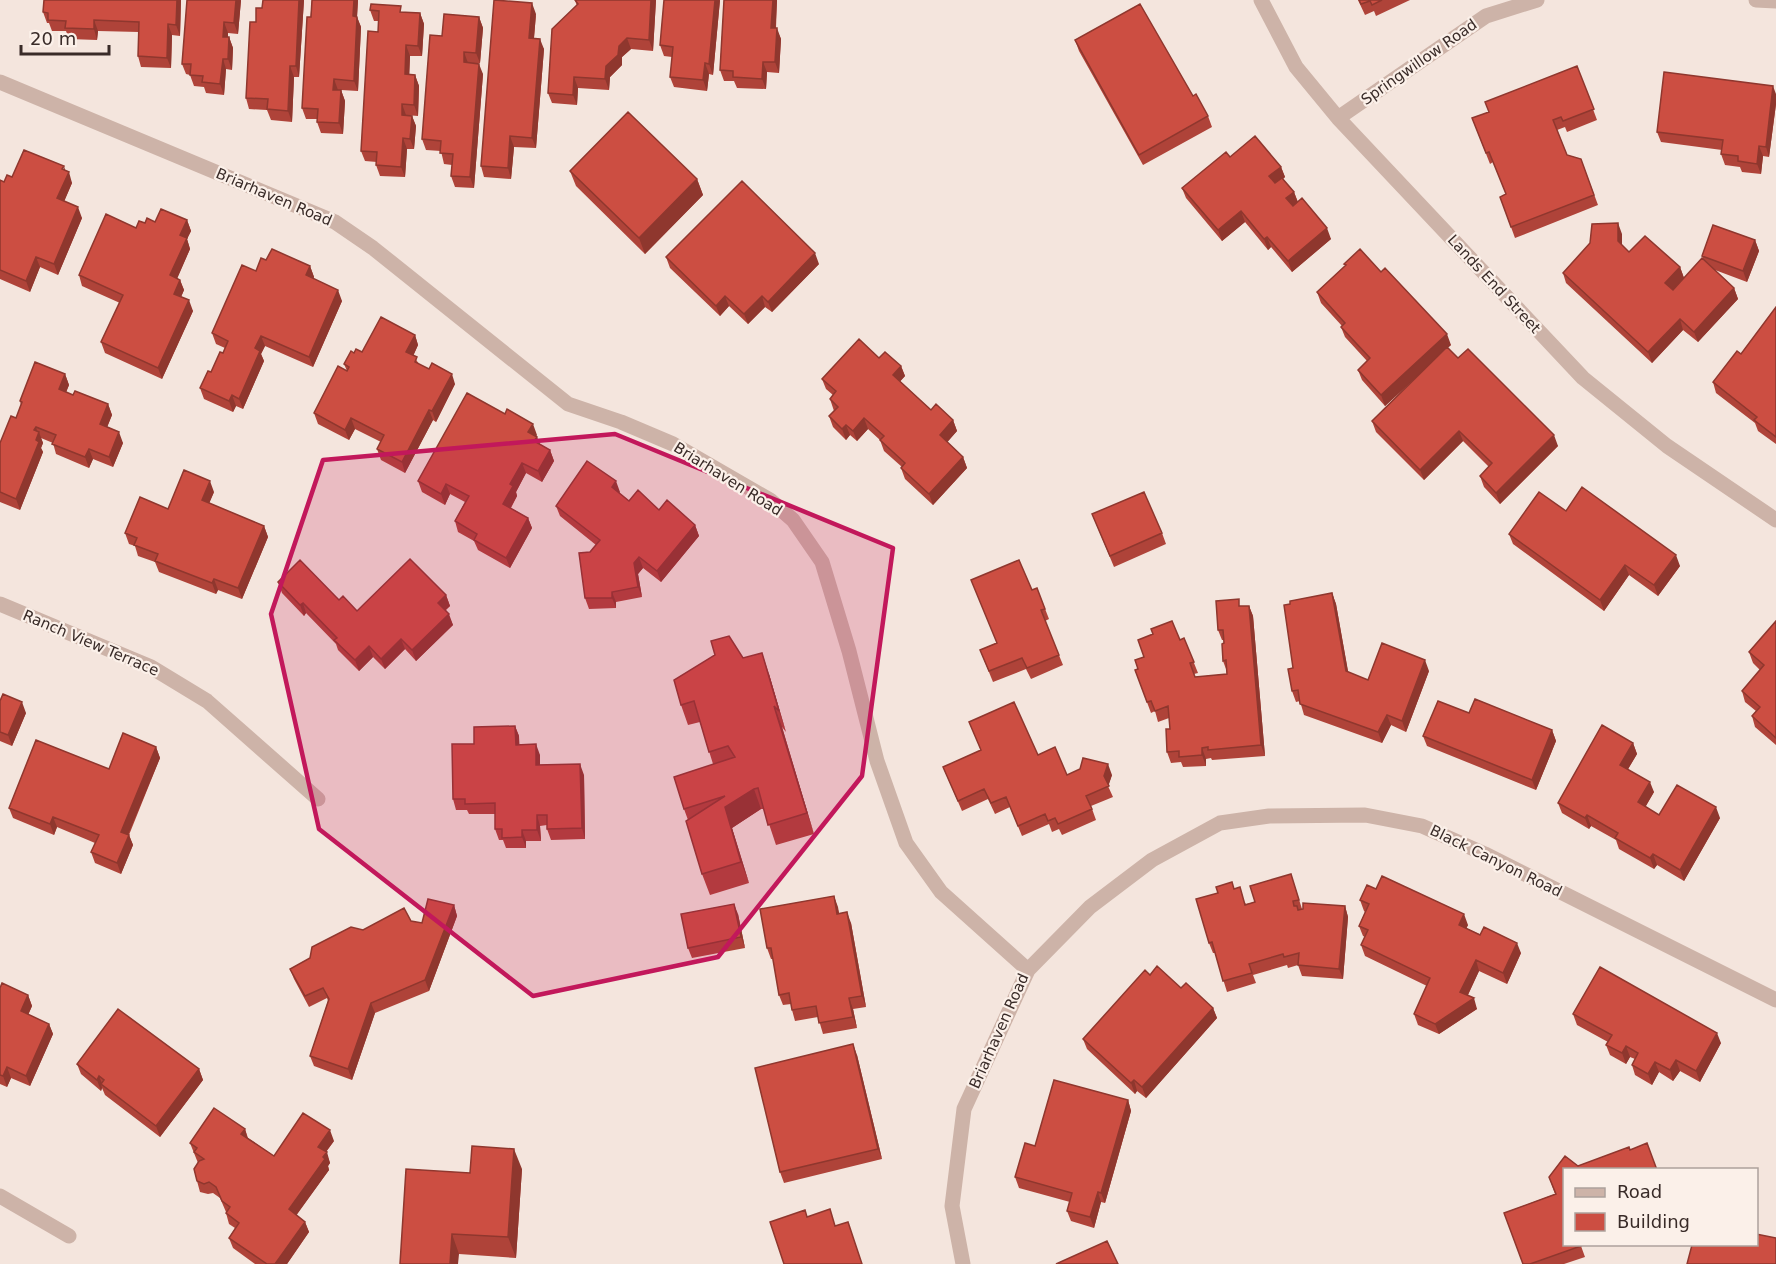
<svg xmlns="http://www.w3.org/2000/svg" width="1776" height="1264" font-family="'DejaVu Sans',sans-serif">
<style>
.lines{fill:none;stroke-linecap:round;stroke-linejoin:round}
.street{stroke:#cdb3a8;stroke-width:15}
.wall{fill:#af4339}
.shaded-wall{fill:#8f372e}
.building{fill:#cc4e42;stroke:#8f372e;stroke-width:1.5}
.marked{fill:#c2185b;fill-opacity:0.2;stroke:#c2185b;stroke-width:4.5;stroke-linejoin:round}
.labels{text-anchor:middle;stroke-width:4.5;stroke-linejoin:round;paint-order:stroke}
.street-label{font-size:15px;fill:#392b28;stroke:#fbf0e9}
</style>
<rect width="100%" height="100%" fill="#f4e5dd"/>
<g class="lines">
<path class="street" d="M 1261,0 L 1296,67 L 1338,118 L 1583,378 L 1667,446 L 1776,520
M 1756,0 L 1776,1
M 0,82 L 335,222 L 373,248 L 568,404 L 621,422 L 673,444 L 770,500 L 793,520 L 822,562 L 849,651 L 877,761 L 906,843 L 941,892 L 1028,970
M 1338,118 L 1486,16 L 1537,0
M 0,604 L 151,667 L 207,701 L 318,799
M 0,1196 L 69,1236
M 963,1264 L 952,1206 L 964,1109 L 1028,970 L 1090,907 L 1152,860 L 1220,823 L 1269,816 L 1365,815 L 1422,826 L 1485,854 L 1776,1000"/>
</g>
<path class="wall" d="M 44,0 L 181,0 L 180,36 L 172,35 L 171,68 L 141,67 L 138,56 L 139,32 L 98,31 L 97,40 L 69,39 L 66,31 L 52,31 L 49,23 L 47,23 L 43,12 Z
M 241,0 L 238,34 L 228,33 L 228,37 L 229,37 L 233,48 L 232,70 L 226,69 L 224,95 L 206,93 L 204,87 L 194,86 L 190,75 L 186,74 L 182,64 Z
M 304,0 L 299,77 L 294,77 L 292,122 L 271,120 L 267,110 L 249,109 L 246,98 L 256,22 L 262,8 Z
M 312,0 L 358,0 L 357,17 L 361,27 L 358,91 L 341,90 L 345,101 L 343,134 L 321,133 L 317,122 L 317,119 L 306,119 L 302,108 Z
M 575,0 L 656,0 L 653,51 L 631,49 L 622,57 L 622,65 L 610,77 L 609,90 L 578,88 L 577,105 L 552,103 L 548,93 L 577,6 Z
M 720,0 L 713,75 L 709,74 L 707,91 L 674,87 L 670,77 L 672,57 L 664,56 L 660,45 Z
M 724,0 L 777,0 L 776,28 L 781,39 L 779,73 L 767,72 L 766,89 L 737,88 L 734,81 L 724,81 L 720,70 Z
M 1358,0 L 1410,0 L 1376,16 L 1374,11 L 1365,15 Z
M 370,10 L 420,13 L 424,24 L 422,56 L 410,56 L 409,74 L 415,75 L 419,86 L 418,116 L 406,115 L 412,116 L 416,126 L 414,149 L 407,149 L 405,177 L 380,176 L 376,165 L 377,162 L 365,161 L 361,151 L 378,32 L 378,21 L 374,21 Z
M 536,14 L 534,38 L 544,49 L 536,148 L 514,147 L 511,179 L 484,177 L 481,166 Z
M 479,17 L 483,28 L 480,63 L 468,63 L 483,74 L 474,188 L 455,187 L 451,176 L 452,165 L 444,164 L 441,151 L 426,150 L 422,139 L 442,36 Z
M 1075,40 L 1193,96 L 1208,116 L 1212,127 L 1143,165 L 1079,51 Z
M 1577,66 L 1597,120 L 1567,132 L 1565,127 L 1557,130 L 1567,155 L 1581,159 L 1598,205 L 1515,238 L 1500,197 L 1506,194 L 1493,162 L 1490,164 L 1472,118 L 1489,112 Z
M 1776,94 L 1776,104 L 1769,157 L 1763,156 L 1761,174 L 1742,172 L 1740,167 L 1725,165 L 1721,154 L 1722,150 L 1661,142 L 1657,132 Z
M 1230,157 L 1281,167 L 1285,177 L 1283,179 L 1294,192 L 1298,202 L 1331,239 L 1292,272 L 1271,247 L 1268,250 L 1245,222 L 1222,241 L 1186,198 L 1182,188 Z
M 65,171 L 72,183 L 64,201 L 82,218 L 58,275 L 40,267 L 30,292 L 0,279 L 0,180 L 4,182 L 12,177 Z
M 570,171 L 697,179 L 703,195 L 645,254 L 576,186 Z
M 187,220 L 191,231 L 187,239 L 190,249 L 177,278 L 180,280 L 184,290 L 181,297 L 193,311 L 162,379 L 105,353 L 101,342 L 120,303 L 82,286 L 79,275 L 136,228 L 155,222 Z
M 1622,234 L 1622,245 L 1629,252 L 1680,267 L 1684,278 L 1703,259 L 1702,256 L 1755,240 L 1759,251 L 1747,282 L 1715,270 L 1734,288 L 1738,299 L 1698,342 L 1683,330 L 1652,363 L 1566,283 L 1563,273 Z
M 666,257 L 819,264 L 772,312 L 765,307 L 748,324 L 729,306 L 720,316 L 670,268 Z
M 266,260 L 310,266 L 314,277 L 313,279 L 342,301 L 313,367 L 265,346 L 261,354 L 264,361 L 243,409 L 236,406 L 233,412 L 204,399 L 200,388 L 223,353 L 225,348 L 216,344 L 212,333 L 256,271 Z
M 1344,264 L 1451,345 L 1447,348 L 1458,358 L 1558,446 L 1500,504 L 1484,487 L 1480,476 L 1489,467 L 1463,441 L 1424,480 L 1376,432 L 1372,421 L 1429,366 L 1385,406 L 1362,380 L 1358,370 L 1367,361 L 1345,337 L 1341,327 L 1342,326 L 1321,303 L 1317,292 L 1345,266 Z
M 1776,307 L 1776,444 L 1758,431 L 1755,423 L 1716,393 L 1713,382 L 1741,354 Z
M 415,335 L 418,345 L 413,356 L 420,365 L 455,384 L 436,422 L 433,420 L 405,473 L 381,460 L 377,449 L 381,442 L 355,429 L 349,440 L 318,424 L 314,413 L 347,371 L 344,364 L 354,353 L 362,352 Z
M 879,358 L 901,366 L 905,376 L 900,381 L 931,410 L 953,420 L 957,431 L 947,442 L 963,457 L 967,468 L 933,505 L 905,479 L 901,468 L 902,467 L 884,451 L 880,440 L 868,429 L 857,441 L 850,435 L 846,440 L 833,427 L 829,416 L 834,411 L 830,399 L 833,395 L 826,389 L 822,379 Z
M 65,374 L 69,385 L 66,392 L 73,395 L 108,404 L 112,415 L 107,427 L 123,443 L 113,467 L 93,459 L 89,468 L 56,454 L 53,443 L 41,438 L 43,443 L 41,448 L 43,452 L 20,510 L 0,502 L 0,443 L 16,418 L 21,405 L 20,401 Z
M 537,435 L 536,436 L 540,444 L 550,450 L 554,461 L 542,482 L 526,473 L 516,492 L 517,496 L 511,508 L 528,518 L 532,528 L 510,568 L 478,550 L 474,541 L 458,532 L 455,521 L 465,502 L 450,494 L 445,505 L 422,492 L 418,481 Z
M 214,492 L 209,503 L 264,526 L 268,537 L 242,599 L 218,590 L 216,594 L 159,572 L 155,562 L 138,556 L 135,546 L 129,544 L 125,533 L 168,509 Z
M 620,492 L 619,493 L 629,501 L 659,510 L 695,525 L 699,536 L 661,582 L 643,568 L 638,574 L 642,597 L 616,602 L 616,608 L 589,609 L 585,598 L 590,552 L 596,545 L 560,516 L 556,506 Z
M 1566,511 L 1680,566 L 1658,596 L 1629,575 L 1604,611 L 1513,544 L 1509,534 Z
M 1092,514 L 1162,533 L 1166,544 L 1114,567 Z
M 278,582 L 339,600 L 357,611 L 446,595 L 450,606 L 446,610 L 453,625 L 416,661 L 405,649 L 385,669 L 373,657 L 359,671 L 338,650 L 336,644 L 306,613 L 304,616 L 282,593 Z
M 1037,588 L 1049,619 L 1045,621 L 1063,665 L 1031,679 L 1026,669 L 993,682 L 980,650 L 996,643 L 1032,590 Z
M 1332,593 L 1336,604 L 1348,672 L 1368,680 L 1429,671 L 1406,732 L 1391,725 L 1382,743 L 1304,715 L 1300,701 L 1296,702 L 1292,691 L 1293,668 L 1290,604 Z
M 1241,606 L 1249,606 L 1253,616 L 1265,756 L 1212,760 L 1211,758 L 1206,759 L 1206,766 L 1183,767 L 1181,762 L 1171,763 L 1167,752 L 1170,729 L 1169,718 L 1158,722 L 1155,711 L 1151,713 L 1135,670 L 1138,669 L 1144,657 L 1184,638 L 1198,673 L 1194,674 L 1195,677 L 1227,674 L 1226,669 L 1223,661 L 1224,640 L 1222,640 L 1218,630 Z
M 1776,621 L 1776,745 L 1755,727 L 1752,716 L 1756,711 L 1745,702 L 1742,691 L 1760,670 L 1753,663 L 1749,652 Z
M 743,658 L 769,674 L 786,732 L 782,727 L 814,834 L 776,845 L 764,809 L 761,809 L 732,828 L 749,883 L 710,895 L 702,874 L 688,820 L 684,809 L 713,764 L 700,722 L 688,725 L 681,705 Z
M 0,701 L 26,713 L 12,746 L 0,741 Z
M 1469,713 L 1552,730 L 1556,741 L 1536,790 L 1427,746 L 1423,736 Z
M 969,722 L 1038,755 L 1067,775 L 1112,775 L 1108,786 L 1113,797 L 1091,806 L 1096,820 L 1062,835 L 1059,829 L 1052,832 L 1049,824 L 1022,836 L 1010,807 L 995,814 L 988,799 L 962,811 L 943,767 L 981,750 Z
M 515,726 L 519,736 L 519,745 L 540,755 L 540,765 L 584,775 L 585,839 L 551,840 L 547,829 L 547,825 L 540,826 L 541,841 L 526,841 L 526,848 L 506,848 L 503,840 L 499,840 L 495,829 L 495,814 L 469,814 L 467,810 L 456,810 L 453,799 L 474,744 Z
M 1633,743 L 1637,754 L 1628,769 L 1654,792 L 1645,807 L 1659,815 L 1720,818 L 1684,881 L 1657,865 L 1654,869 L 1619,849 L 1616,840 L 1591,826 L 1589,829 L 1562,813 L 1558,803 Z
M 156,747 L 160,758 L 129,835 L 133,845 L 121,874 L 95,863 L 91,852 L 95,843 L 57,827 L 54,835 L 13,818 L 9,808 L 109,769 Z
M 1291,874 L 1302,909 L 1345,906 L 1348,917 L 1343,979 L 1302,976 L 1298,965 L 1288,968 L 1287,965 L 1253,975 L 1256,983 L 1227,992 L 1215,953 L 1213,953 L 1209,943 L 1218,893 L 1234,889 L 1246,904 L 1255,902 Z
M 1376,889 L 1468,925 L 1466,928 L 1521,953 L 1507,984 L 1479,971 L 1468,995 L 1477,1009 L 1439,1034 L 1418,1025 L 1414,1014 L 1427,986 L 1365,956 L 1361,945 L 1365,937 L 1363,936 L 1359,926 L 1365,912 L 1364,911 L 1360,900 Z
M 834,896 L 839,913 L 851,923 L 866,1007 L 853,1009 L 857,1028 L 823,1034 L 818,1017 L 795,1021 L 792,1010 L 791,1004 L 783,1005 L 779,995 L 773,959 L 771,959 L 767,948 Z
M 454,905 L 457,916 L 429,991 L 375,1013 L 352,1080 L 314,1066 L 310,1056 L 328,1001 L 327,998 L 309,1007 L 294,979 L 290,969 L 363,930 L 411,921 L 422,923 Z
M 738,914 L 745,948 L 692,958 L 688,948 Z
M 1150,975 L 1181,988 L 1213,1008 L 1217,1018 L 1146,1098 L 1137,1091 L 1135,1094 L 1087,1049 L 1083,1039 Z
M 0,988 L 28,995 L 32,1006 L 28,1015 L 49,1024 L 53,1034 L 30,1086 L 11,1078 L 7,1087 L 0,1084 Z
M 1573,1014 L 1721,1043 L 1700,1082 L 1680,1071 L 1673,1081 L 1659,1072 L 1652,1085 L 1635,1075 L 1632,1065 L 1635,1059 L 1630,1057 L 1626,1064 L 1610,1055 L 1606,1045 L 1608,1042 L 1577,1025 Z
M 857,1055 L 882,1159 L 784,1183 L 780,1172 Z
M 77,1064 L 199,1069 L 203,1080 L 160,1137 L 105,1095 L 102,1088 L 101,1091 L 81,1074 Z
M 1128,1100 L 1131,1111 L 1105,1203 L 1101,1202 L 1094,1228 L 1071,1221 L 1067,1211 L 1070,1202 L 1019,1188 L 1015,1177 L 1035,1146 Z
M 245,1129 L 248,1138 L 274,1156 L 334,1141 L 326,1152 L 330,1163 L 328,1166 L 329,1170 L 296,1215 L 305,1222 L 309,1232 L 287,1264 L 255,1264 L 233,1248 L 229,1238 L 235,1228 L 229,1224 L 226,1213 L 226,1212 L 220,1198 L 213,1193 L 208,1194 L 200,1192 L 197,1181 L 198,1163 L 190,1143 Z
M 1647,1143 L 1657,1170 L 1564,1170 L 1564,1245 L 1586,1245 L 1581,1246 L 1585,1257 L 1564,1264 L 1523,1264 L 1504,1213 L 1555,1194 L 1549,1177 L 1565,1156 L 1578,1166 L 1629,1147 L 1630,1150 Z
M 522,1169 L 516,1258 L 459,1254 L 400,1264 L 470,1173 Z"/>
<path class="shaded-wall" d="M 177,0 L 181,0 L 180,36 L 176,25 Z
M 236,0 L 241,0 L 238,34 L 234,23 Z
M 299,0 L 304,0 L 299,77 L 296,66 Z
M 354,0 L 358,0 L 357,17 L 361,27 L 358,91 L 354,81 L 353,16 Z
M 651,0 L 656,0 L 653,51 L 649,40 Z
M 715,0 L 720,0 L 713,75 L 709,64 Z
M 773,0 L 777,0 L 775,39 L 771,28 Z
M 532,3 L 536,14 L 533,49 L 529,38 Z
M 420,13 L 424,24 L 422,56 L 418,46 Z
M 479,17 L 483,28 L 480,63 L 476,53 Z
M 94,20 L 98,31 L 97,40 L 94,29 Z
M 224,22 L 228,33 L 227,48 L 223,37 Z
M 168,24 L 172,35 L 171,68 L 167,58 Z
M 777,28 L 781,39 L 779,73 L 775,62 Z
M 229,37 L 233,48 L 232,70 L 228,59 Z
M 627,38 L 631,49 L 622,57 L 622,65 L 610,77 L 609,90 L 605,79 L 606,66 L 619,46 Z
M 540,39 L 544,49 L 536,148 L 532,138 Z
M 406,45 L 410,56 L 409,85 L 405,74 Z
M 464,52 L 468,63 L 464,62 Z
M 223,59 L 226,69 L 224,95 L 220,84 Z
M 763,62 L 767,72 L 766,89 L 762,79 Z
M 705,63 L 709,74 L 707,91 L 703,80 Z
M 479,64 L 483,74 L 474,188 L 470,177 Z
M 290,66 L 294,77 L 292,122 L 288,111 Z
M 415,75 L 419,86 L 418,116 L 414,105 Z
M 574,77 L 578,88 L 577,105 L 573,95 Z
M 334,79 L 338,90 L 333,90 Z
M 1773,86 L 1776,94 L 1776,104 L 1769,157 L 1766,147 Z
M 341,90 L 345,101 L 343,134 L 339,123 Z
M 402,104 L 406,115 L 402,115 Z
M 412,116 L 416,126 L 414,149 L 410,139 Z
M 510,136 L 514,147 L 511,179 L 508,168 Z
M 403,138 L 407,149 L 405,177 L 401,167 Z
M 1759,146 L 1763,156 L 1761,174 L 1757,164 Z
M 64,166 L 67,176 L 69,172 L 72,183 L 61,209 L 57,198 Z
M 1281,167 L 1285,177 L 1273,187 L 1269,176 Z
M 697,179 L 703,195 L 645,254 L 639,238 Z
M 1294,192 L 1298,203 L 1290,209 L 1286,198 Z
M 78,207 L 82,218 L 58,275 L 54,264 Z
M 1241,211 L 1245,222 L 1222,241 L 1218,230 Z
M 187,220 L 191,231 L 187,239 L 190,249 L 174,286 L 170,275 L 180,235 Z
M 1618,223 L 1622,234 L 1622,252 L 1618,241 Z
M 1327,228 L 1331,239 L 1292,272 L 1288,261 Z
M 1267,237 L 1271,247 L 1268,250 L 1264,239 Z
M 1755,240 L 1759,251 L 1747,282 L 1743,271 Z
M 815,253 L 819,264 L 772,312 L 768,302 Z
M 36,257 L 40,267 L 30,292 L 26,281 Z
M 310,266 L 314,277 L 309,286 L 306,275 Z
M 1680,267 L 1684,278 L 1669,294 L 1665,283 Z
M 180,280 L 184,290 L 178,304 L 174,294 Z
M 1734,288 L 1738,299 L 1698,342 L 1694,332 Z
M 338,290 L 342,301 L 313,367 L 309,357 Z
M 725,296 L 729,306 L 720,316 L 716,306 Z
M 762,296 L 765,307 L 748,324 L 744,314 Z
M 189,300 L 193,311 L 162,379 L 158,368 Z
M 1680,319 L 1683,330 L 1652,363 L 1648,352 Z
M 1447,334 L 1451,345 L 1385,406 L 1381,395 Z
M 415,335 L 418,345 L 410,363 L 406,352 Z
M 261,336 L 265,346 L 261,354 L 264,361 L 243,409 L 239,399 L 255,348 Z
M 901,366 L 905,376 L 897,385 L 893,375 Z
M 65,374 L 69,385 L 63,400 L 59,389 Z
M 452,374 L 455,384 L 436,422 L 432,411 Z
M 232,395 L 236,406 L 233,412 L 229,401 Z
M 108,404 L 112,415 L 104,435 L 100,424 Z
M 429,410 L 433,420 L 405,473 L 402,462 Z
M 351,418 L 355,429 L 349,440 L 345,430 Z
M 864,418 L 868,429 L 857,441 L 853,431 Z
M 953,420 L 957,431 L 944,446 L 940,435 Z
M 533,424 L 537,435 L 532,443 L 528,432 Z
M 846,425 L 850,435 L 846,440 L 842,429 Z
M 36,427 L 38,434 L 39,432 L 43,443 L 41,448 L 43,452 L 20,510 L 16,499 L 36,440 L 34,430 Z
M 1459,431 L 1463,441 L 1424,480 L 1420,470 Z
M 119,432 L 123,443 L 113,467 L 109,457 Z
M 1554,435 L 1558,446 L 1500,504 L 1496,493 Z
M 537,437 L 541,447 L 534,441 Z
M 89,449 L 93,459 L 89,468 L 85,457 Z
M 550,450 L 554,461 L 542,482 L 538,471 Z
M 963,457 L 967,468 L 933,505 L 929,494 Z
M 522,463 L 526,473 L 516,492 L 517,496 L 507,514 L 503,504 L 510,484 Z
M 210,481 L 214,492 L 206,511 L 202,500 Z
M 616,481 L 620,492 L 616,498 L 612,487 Z
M 446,484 L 450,494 L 445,505 L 441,494 Z
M 528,518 L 532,528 L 510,568 L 506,558 Z
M 695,525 L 699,536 L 661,582 L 657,571 Z
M 264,526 L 268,537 L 242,599 L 238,588 Z
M 1676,555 L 1680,566 L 1658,596 L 1654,585 Z
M 639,557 L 643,568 L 638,574 L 642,597 L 638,587 L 634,563 Z
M 1625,565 L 1629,575 L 1604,611 L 1600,600 Z
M 214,579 L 218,590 L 216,594 L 212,583 Z
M 612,592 L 616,602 L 616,608 L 612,598 Z
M 1332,593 L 1336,604 L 1350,682 L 1346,671 Z
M 446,595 L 450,606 L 442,613 L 438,603 Z
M 303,603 L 306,613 L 304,616 L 300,605 Z
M 1249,606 L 1253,616 L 1265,756 L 1261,745 Z
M 449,614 L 453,625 L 416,661 L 412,650 Z
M 401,639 L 405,649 L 385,669 L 381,659 Z
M 369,646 L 373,657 L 359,671 L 355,660 Z
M 762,653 L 769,674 L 786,732 L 779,711 Z
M 1425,660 L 1429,671 L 1406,732 L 1402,721 Z
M 22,702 L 26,713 L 12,746 L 8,735 Z
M 774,706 L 782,727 L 814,834 L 807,813 Z
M 1387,715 L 1391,725 L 1382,743 L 1378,732 Z
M 515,726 L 519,736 L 520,755 L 516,745 Z
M 1552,730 L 1556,741 L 1536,790 L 1532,780 Z
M 1633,743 L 1637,754 L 1624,776 L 1620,765 Z
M 536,744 L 540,755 L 540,776 L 536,765 Z
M 156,747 L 160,758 L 125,842 L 121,832 Z
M 1202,748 L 1206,759 L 1206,766 L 1202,755 Z
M 580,764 L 584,775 L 585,839 L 582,828 Z
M 1108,764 L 1112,775 L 1108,787 L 1104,776 Z
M 1650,782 L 1654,792 L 1642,813 L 1638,802 Z
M 754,789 L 761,809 L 732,828 L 749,883 L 741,862 L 725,807 Z
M 1716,807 L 1720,818 L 1684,881 L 1680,870 Z
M 537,815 L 540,826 L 541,841 L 537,830 Z
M 1587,815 L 1591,826 L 1589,829 L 1585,818 Z
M 53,817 L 57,827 L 54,835 L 50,824 Z
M 522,830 L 526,841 L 526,848 L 522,837 Z
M 129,835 L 133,845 L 121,874 L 117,863 Z
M 1653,854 L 1657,865 L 1654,869 L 1650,858 Z
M 834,896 L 838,907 L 841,925 L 837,914 Z
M 734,904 L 738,914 L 745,948 L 741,937 Z
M 454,905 L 457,916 L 429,991 L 425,980 Z
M 1345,906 L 1348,917 L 1343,979 L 1339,969 Z
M 847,912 L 851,923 L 866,1007 L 862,996 Z
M 1464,914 L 1468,925 L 1463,936 L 1459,925 Z
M 1517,943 L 1521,953 L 1507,984 L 1503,973 Z
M 1476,960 L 1479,971 L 1464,1003 L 1460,992 Z
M 28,995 L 32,1006 L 25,1022 L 21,1011 Z
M 849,998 L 853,1009 L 857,1028 L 853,1017 Z
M 1474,998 L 1477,1009 L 1439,1034 L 1435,1024 Z
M 371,1003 L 375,1013 L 352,1080 L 348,1069 Z
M 1213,1008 L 1217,1018 L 1146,1098 L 1142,1087 Z
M 49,1024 L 53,1034 L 30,1086 L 26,1076 Z
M 1717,1033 L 1721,1043 L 1700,1082 L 1696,1071 Z
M 853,1044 L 857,1055 L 882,1159 L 878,1149 Z
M 1626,1046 L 1630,1057 L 1626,1064 L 1622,1053 Z
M 1676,1060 L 1680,1071 L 1673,1081 L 1670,1070 Z
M 1655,1062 L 1659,1072 L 1652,1085 L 1648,1074 Z
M 7,1067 L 11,1078 L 7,1087 L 3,1076 Z
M 199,1069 L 203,1080 L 160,1137 L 156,1126 Z
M 99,1076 L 103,1086 L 101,1084 L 102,1088 L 101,1091 L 97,1080 Z
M 1134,1080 L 1137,1091 L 1135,1094 L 1131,1083 Z
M 1128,1100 L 1131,1111 L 1105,1203 L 1101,1193 Z
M 245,1129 L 248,1140 L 241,1134 Z
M 330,1130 L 334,1141 L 322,1157 L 318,1147 Z
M 514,1149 L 522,1169 L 516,1258 L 508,1237 Z
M 327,1152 L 330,1163 L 328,1166 L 329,1170 L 293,1220 L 289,1209 Z
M 1098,1192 L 1101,1202 L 1094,1228 L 1090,1217 Z
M 305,1222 L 309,1232 L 287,1264 L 275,1264 Z
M 452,1234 L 459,1254 L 458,1264 L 450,1264 Z"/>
<path class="building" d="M 44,0 L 177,0 L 176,25 L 168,24 L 167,58 L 138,56 L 139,22 L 94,20 L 94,29 L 65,28 L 66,21 L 48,20 L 48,13 L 43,12 Z
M 187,0 L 236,0 L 234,23 L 224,22 L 223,37 L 229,37 L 228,59 L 223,59 L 220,84 L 202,82 L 203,76 L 190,75 L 191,64 L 182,64 Z
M 263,0 L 299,0 L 296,66 L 290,66 L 288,111 L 267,109 L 268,99 L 246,98 L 250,22 L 256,22 L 256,8 L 262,8 Z
M 312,0 L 354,0 L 353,16 L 357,17 L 354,81 L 334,79 L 333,90 L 341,90 L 339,123 L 317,122 L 318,109 L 302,108 L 307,17 L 311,17 Z
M 494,0 L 532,3 L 529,38 L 540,39 L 532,138 L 510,136 L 508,168 L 481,166 Z
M 575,0 L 651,0 L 649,40 L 627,38 L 619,46 L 618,55 L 606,66 L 605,79 L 574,77 L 573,95 L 548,93 L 552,29 L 578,4 Z
M 664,0 L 715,0 L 709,64 L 705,63 L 703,80 L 670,77 L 673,47 L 660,45 Z
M 724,0 L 773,0 L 771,28 L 777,28 L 775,62 L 763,62 L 762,79 L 733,77 L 733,71 L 720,70 Z
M 1359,0 L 1382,0 L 1372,5 L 1370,1 L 1361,4 Z
M 371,4 L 401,6 L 400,12 L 420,13 L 418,46 L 406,45 L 405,74 L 415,75 L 414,105 L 402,104 L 402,115 L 412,116 L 410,139 L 403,138 L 401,167 L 376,165 L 377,152 L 361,151 L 368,31 L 378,32 L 379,11 L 370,10 Z
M 1140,4 L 1193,96 L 1196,94 L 1208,116 L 1139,155 L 1075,40 Z
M 444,14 L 479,17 L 476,53 L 464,52 L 464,62 L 479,64 L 470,177 L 451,176 L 453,154 L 440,153 L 441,141 L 422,139 L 430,35 L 442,36 Z
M 1577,66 L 1594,109 L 1563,121 L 1561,117 L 1553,120 L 1567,155 L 1581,159 L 1594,195 L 1511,227 L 1500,197 L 1506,194 L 1489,152 L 1486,153 L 1472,118 L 1489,112 L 1485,102 Z
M 1664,72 L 1773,86 L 1766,147 L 1759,146 L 1757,164 L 1738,161 L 1738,156 L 1721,154 L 1723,140 L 1657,132 Z
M 628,112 L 697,179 L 639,238 L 570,171 Z
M 1255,136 L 1281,167 L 1269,176 L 1275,183 L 1282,178 L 1294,192 L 1286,198 L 1293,206 L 1302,198 L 1327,228 L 1288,261 L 1267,237 L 1264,239 L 1241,211 L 1218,230 L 1182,188 L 1226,152 L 1230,157 Z
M 24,150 L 64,166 L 62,169 L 69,172 L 57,198 L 78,207 L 54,264 L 36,257 L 26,281 L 0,270 L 0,180 L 4,182 L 7,175 L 12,177 Z
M 742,181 L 815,253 L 768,302 L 762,296 L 744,314 L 725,296 L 716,306 L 666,257 Z
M 161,209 L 187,220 L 180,235 L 187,238 L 170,275 L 180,280 L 174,294 L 189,300 L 158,368 L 101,342 L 123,295 L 79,275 L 106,214 L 136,228 L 139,221 L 145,223 L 147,218 L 155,222 Z
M 1618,223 L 1618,241 L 1629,252 L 1645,236 L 1680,267 L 1665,283 L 1673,290 L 1702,258 L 1734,288 L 1694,332 L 1680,319 L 1648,352 L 1563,273 L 1590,243 L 1592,224 Z
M 1713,225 L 1755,240 L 1743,271 L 1702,256 Z
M 272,249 L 310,266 L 306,275 L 338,290 L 309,357 L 261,336 L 255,348 L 260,351 L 239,399 L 232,395 L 229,401 L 200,388 L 208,371 L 211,372 L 220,352 L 223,353 L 228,341 L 212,333 L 242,265 L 256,271 L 261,258 L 266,260 Z
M 1360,249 L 1381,272 L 1385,268 L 1447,334 L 1381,395 L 1358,370 L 1370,358 L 1341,327 L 1345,323 L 1317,292 L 1346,265 L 1344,264 Z
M 1776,307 L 1776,437 L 1754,420 L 1757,417 L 1713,382 L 1737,351 L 1741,354 Z
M 381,317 L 415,335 L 406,352 L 417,357 L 415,362 L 429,369 L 432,363 L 452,374 L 432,411 L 429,410 L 402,462 L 377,449 L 384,435 L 351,418 L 345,430 L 314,413 L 338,366 L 347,371 L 349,367 L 344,364 L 351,351 L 354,353 L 356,349 L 362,352 Z
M 859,339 L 879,358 L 885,352 L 901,366 L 893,375 L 931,410 L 936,404 L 953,420 L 940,435 L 963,457 L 929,494 L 901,468 L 905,463 L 880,440 L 884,436 L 864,418 L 853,431 L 846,425 L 842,429 L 829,416 L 838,407 L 830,399 L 836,391 L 822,379 Z
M 1447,347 L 1458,358 L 1468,349 L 1554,435 L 1496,493 L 1480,476 L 1492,463 L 1459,431 L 1420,470 L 1372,421 Z
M 35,362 L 65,374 L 59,389 L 73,395 L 75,391 L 108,404 L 100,424 L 119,432 L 109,457 L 89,449 L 85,457 L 52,444 L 56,435 L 36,427 L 34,430 L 39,432 L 36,440 L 39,442 L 16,499 L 0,492 L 0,443 L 11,416 L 16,418 L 22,402 L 20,401 Z
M 467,393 L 505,414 L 507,409 L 533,424 L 528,432 L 537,437 L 534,441 L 550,450 L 538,471 L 522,463 L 510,484 L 513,486 L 503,504 L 528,518 L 506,558 L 474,540 L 477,534 L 455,521 L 469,496 L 446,484 L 441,494 L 418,481 Z
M 587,461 L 616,481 L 612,487 L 629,501 L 638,490 L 659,510 L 667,500 L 695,525 L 657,571 L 639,557 L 634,563 L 638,587 L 612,592 L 612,598 L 585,598 L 579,553 L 590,552 L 600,540 L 556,506 Z
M 184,470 L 210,481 L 202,500 L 264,526 L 238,588 L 214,579 L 212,583 L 155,561 L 158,554 L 134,545 L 137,538 L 125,533 L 140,497 L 168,509 Z
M 1582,487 L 1676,555 L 1654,585 L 1625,565 L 1600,600 L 1509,534 L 1539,492 L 1566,511 Z
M 1144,492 L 1162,533 L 1110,556 L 1092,514 Z
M 410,559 L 446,595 L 438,603 L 449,614 L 412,650 L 401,639 L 381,659 L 369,646 L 355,660 L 334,640 L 337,638 L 303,603 L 300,605 L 278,582 L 300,560 L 339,600 L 343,596 L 357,611 Z
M 1019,560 L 1032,590 L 1037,588 L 1045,609 L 1041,610 L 1059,655 L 1027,668 L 1022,658 L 989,671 L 980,650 L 997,643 L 971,580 Z
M 1332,593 L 1346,671 L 1368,680 L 1382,643 L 1425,660 L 1402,721 L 1387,715 L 1378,732 L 1300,704 L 1298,690 L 1292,691 L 1288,669 L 1293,668 L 1284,605 L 1290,604 L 1290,601 Z
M 1239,599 L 1239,606 L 1249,606 L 1261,745 L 1208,750 L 1208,747 L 1202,748 L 1202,755 L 1179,757 L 1179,751 L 1167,752 L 1166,729 L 1170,729 L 1168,706 L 1155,711 L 1151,701 L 1147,702 L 1135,670 L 1138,669 L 1135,660 L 1144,657 L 1138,640 L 1153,634 L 1151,629 L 1172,621 L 1180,640 L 1184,638 L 1194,662 L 1190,663 L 1195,677 L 1227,674 L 1226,660 L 1223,661 L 1222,644 L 1224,643 L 1223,630 L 1218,630 L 1216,601 Z
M 1776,621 L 1776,738 L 1752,716 L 1760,707 L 1742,691 L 1764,665 L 1749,652 Z
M 729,636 L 743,658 L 762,653 L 779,711 L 774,706 L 807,813 L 768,825 L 758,788 L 754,789 L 725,807 L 741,862 L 702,874 L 686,821 L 725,796 L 684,809 L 674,777 L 735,757 L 728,746 L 709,752 L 694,701 L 681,705 L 674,680 L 715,655 L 711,641 Z
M 3,694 L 22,702 L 8,735 L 0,732 L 0,701 Z
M 1475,699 L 1552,730 L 1532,780 L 1423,736 L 1438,701 L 1469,713 Z
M 1014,702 L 1038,755 L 1055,747 L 1067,775 L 1080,769 L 1083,758 L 1108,764 L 1104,776 L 1109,786 L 1086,796 L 1092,809 L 1058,824 L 1055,818 L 1048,821 L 1045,814 L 1018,826 L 1006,797 L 991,803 L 984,789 L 958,801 L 943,767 L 981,750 L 969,722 Z
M 1602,725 L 1633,743 L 1620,765 L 1650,782 L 1638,802 L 1659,815 L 1677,785 L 1716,807 L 1680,870 L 1653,854 L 1650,858 L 1615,838 L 1618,833 L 1587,815 L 1585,818 L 1558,803 Z
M 515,726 L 516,745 L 536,744 L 536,765 L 580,764 L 582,828 L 547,829 L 547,815 L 537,815 L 537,830 L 522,830 L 522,837 L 502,838 L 502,829 L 495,829 L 495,803 L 465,804 L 465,799 L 453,799 L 452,744 L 474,744 L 474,727 Z
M 123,733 L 156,747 L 121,832 L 129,835 L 117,863 L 91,852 L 99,835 L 53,817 L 50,824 L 9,808 L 36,740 L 109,769 Z
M 1291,874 L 1299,900 L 1293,901 L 1294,906 L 1297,906 L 1298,910 L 1303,909 L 1303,903 L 1345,906 L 1339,969 L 1298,965 L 1299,953 L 1284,957 L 1283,954 L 1249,964 L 1252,973 L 1223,981 L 1212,942 L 1209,943 L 1196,899 L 1218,893 L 1216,887 L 1232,882 L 1234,889 L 1240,887 L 1245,905 L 1255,902 L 1250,886 Z
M 1382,876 L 1464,914 L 1459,925 L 1480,935 L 1484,927 L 1517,943 L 1503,973 L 1476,960 L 1460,992 L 1474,998 L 1435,1024 L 1414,1014 L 1430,978 L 1361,945 L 1368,930 L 1359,926 L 1369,904 L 1360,900 L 1367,885 L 1376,889 Z
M 834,896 L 837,914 L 847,912 L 862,996 L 849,998 L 853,1017 L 819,1023 L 816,1006 L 792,1010 L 789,993 L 779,995 L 771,948 L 767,948 L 760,909 Z
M 428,899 L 454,905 L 425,980 L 371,1003 L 348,1069 L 310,1056 L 329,999 L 323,988 L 305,996 L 290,969 L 310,958 L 312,947 L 351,927 L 363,930 L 404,908 L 411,921 L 422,923 Z
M 734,904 L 741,937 L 688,948 L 681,914 Z
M 1157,966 L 1181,988 L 1186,983 L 1213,1008 L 1142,1087 L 1134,1080 L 1131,1083 L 1083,1039 L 1145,970 L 1150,975 Z
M 1600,967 L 1717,1033 L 1696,1071 L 1676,1060 L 1670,1070 L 1655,1062 L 1648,1074 L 1632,1065 L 1638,1053 L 1626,1046 L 1622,1053 L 1606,1045 L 1612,1035 L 1573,1014 Z
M 2,983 L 28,995 L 21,1011 L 49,1024 L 26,1076 L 7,1067 L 3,1076 L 0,1075 L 0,988 Z
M 118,1009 L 199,1069 L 156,1126 L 101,1084 L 104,1080 L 99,1076 L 97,1080 L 77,1064 Z
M 853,1044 L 878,1149 L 780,1172 L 755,1068 Z
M 1054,1080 L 1128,1100 L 1101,1193 L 1098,1192 L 1090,1217 L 1067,1211 L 1072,1193 L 1015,1177 L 1025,1143 L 1035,1146 Z
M 214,1108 L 245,1129 L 241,1134 L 274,1156 L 303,1113 L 330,1130 L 318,1147 L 327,1152 L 323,1157 L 325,1159 L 289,1209 L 305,1222 L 275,1264 L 267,1264 L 229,1238 L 239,1223 L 226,1213 L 230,1207 L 222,1201 L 216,1187 L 209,1182 L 204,1184 L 197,1181 L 194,1169 L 199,1161 L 204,1159 L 194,1152 L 197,1148 L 190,1143 Z
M 1647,1143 L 1657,1170 L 1564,1170 L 1564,1245 L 1580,1245 L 1581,1246 L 1530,1264 L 1523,1264 L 1504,1213 L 1556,1194 L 1549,1177 L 1565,1156 L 1578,1166 L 1629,1147 L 1630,1150 Z
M 472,1146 L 514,1149 L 508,1237 L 452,1234 L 450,1264 L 400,1264 L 406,1169 L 470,1173 Z
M 830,1209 L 835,1226 L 848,1222 L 862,1264 L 784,1264 L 770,1222 L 805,1210 L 807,1217 Z
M 1756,1234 L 1776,1238 L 1776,1264 L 1687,1264 L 1692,1245 L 1756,1245 Z
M 1107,1241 L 1118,1264 L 1056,1264 Z"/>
<path class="marked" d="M 615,434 L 893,548 L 862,776 L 718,957 L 533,996 L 319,829 L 271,614 L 323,460 Z"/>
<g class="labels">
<g class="street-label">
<text transform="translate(1419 62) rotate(-35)" y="5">Springwillow Road</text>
<text transform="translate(274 197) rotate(23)" y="5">Briarhaven Road</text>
<text transform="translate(1494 284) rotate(47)" y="5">Lands End Street</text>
<text transform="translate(728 479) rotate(32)" y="5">Briarhaven Road</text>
<text transform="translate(91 643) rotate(23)" y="5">Ranch View Terrace</text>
<text transform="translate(1496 861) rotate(26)" y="5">Black Canyon Road</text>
<text transform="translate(999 1031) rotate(-66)" y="5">Briarhaven Road</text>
</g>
</g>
<rect x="1563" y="1168" width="195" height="78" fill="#fbf0e9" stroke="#ada19c" stroke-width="1.5"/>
<rect x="1575" y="1188" width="30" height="9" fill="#cdb3a8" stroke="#ada19c" stroke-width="1.5"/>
<text x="1617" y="1198" font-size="18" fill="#392b28">Road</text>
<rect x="1575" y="1213" width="30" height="18" fill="#cc4e42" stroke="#ada19c" stroke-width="1.5"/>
<text x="1617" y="1228" font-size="18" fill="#392b28">Building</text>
<path d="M21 45v9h88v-9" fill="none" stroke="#392b28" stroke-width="3"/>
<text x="30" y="45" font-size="18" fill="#392b28" stroke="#fbf0e9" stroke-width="4.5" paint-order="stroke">20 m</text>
</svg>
